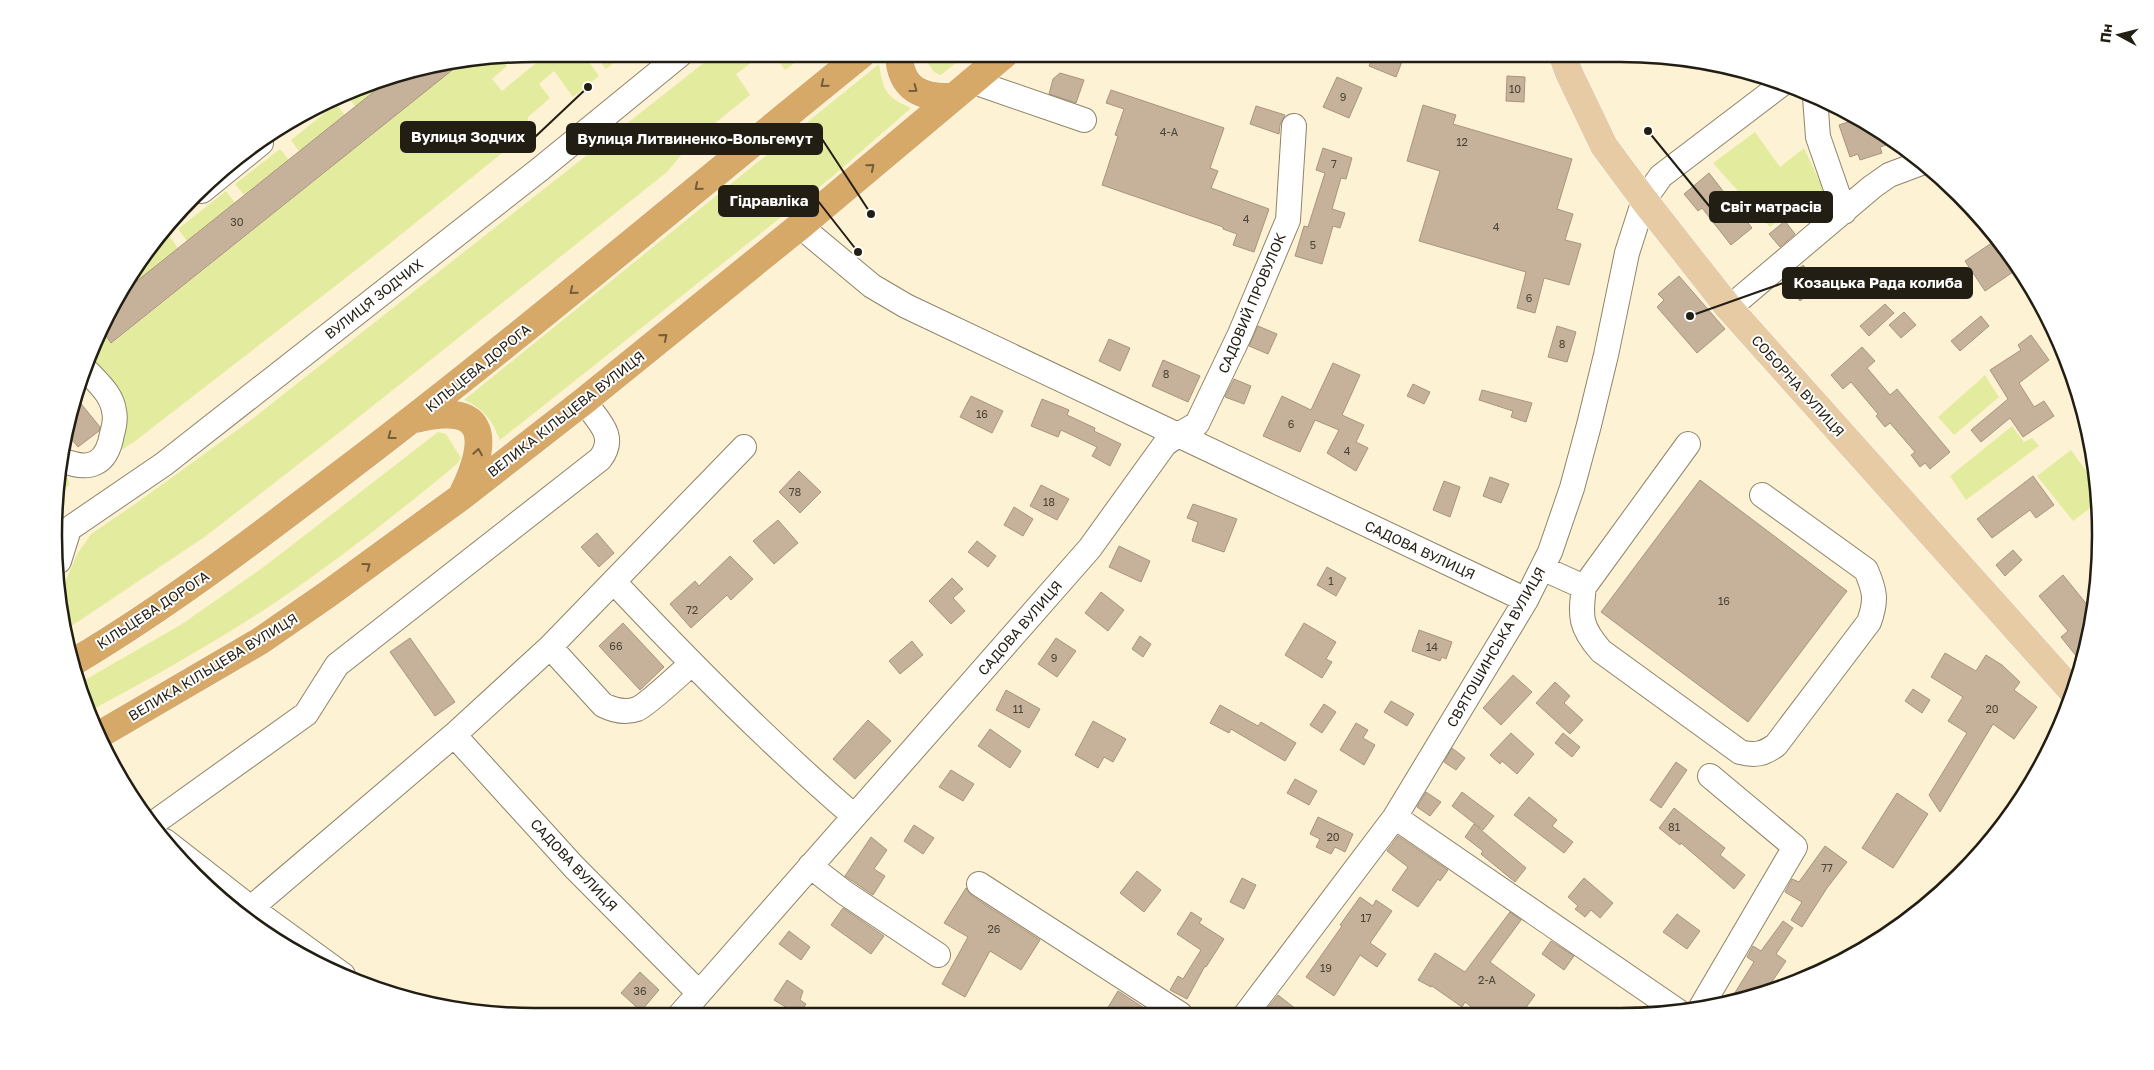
<svg xmlns="http://www.w3.org/2000/svg" width="2154" height="1070" font-family="'Golos Text',sans-serif">
<style>
.green{fill:#e3ec9e}
.building{fill:#c6b29a;stroke:#a8957d}
.lines{fill:none;stroke-linecap:round;stroke-linejoin:round}
.minor-casing{stroke:#8e8368;stroke-width:26}
.major-casing{stroke:#fff;stroke-width:29}
.highway-casing{stroke:#fff;stroke-width:29}
.minor{stroke:#fff;stroke-width:24}
.major{stroke:#e6cba5;stroke-width:28}
.highway{stroke:#d6a969;stroke-width:28}
.oneway{stroke:#735d3a}
.labels{text-anchor:middle;stroke-width:4;stroke-linejoin:round;paint-order:stroke}
.number-label{font-size:11px;fill:#4b4335}
.street-label{font-size:14px;fill:#221e13;stroke:#fff}
.rim{fill:none;stroke:#221e13;stroke-width:2.5}
.leader{fill:none;stroke:#221e13;stroke-width:2}
.callout-dot{fill:#221e13;stroke:#fff;stroke-width:2}
.callout{fill:#221e13;stroke:#221e13;stroke-width:2}
.callout-label{font-size:15px;text-anchor:middle;font-weight:bold;fill:#fff}
</style>
<rect width="100%" height="100%" fill="#fef2d4"/>
<path class="green" d="M 547,54 L 583,54 L 599,76 L 573,97 L 554,71 L 539,84 L 550,98 L 528,117 L 526,134 L 383,249 L 134,442 L 123,449 L 115,447 L 92,364 L 104,333 L 112,343 L 456,67 L 502,59 L 507,66 L 492,79 L 502,91 Z
M 594,54 L 625,54 L 606,69 Z
M 715,54 L 757,54 L 759,57 L 736,74 L 750,95 L 693,141 L 667,172 L 345,428 L 206,536 L 67,629 L 58,599 L 77,554 L 91,534 L 138,502 L 247,423 Z
M 774,54 L 807,54 L 785,70 Z
M 921,54 L 967,54 L 941,75 L 934,72 Z
M 879,64 C 883,91 886,97 911,108 L 833,176 L 500,440 C 491,419 485,410 464,400 Z
M 391,78 L 355,106 L 348,97 L 380,79 Z
M 336,104 L 345,115 L 299,151 L 291,140 Z
M 1755,132 L 1780,167 L 1804,148 L 1824,191 L 1789,220 L 1786,215 L 1770,227 L 1713,163 Z
M 280,149 L 289,160 L 244,195 L 235,184 Z
M 226,191 L 235,203 L 187,241 L 178,229 Z
M 170,237 L 178,248 L 128,288 L 125,284 L 144,258 Z
M 1985,375 L 1999,397 L 1954,435 L 1938,417 Z
M 2012,426 L 2024,442 L 2032,438 L 2039,446 L 1966,500 L 1950,476 Z
M 438,432 L 446,434 L 461,458 L 457,464 C 400,511 342,557 282,598 C 221,639 157,675 92,710 L 83,681 L 182,624 L 265,566 Z
M 2071,450 L 2095,483 L 2097,503 L 2073,521 L 2037,476 Z
M 62,467 L 64,468 L 70,485 L 61,490 Z"/>
<path class="building" d="M 1374,54 L 1405,54 L 1396,77 L 1369,66 Z
M 456,67 L 111,343 L 104,333 L 117,297 L 391,78 Z
M 1060,73 L 1084,80 L 1076,103 L 1049,94 L 1053,79 Z
M 1507,76 L 1525,77 L 1524,102 L 1506,101 Z
M 1337,77 L 1362,88 L 1349,118 L 1323,107 Z
M 1111,90 L 1224,128 L 1210,168 L 1218,171 L 1211,188 L 1269,209 L 1254,252 L 1233,245 L 1237,234 L 1223,229 L 1223,227 L 1102,185 L 1118,136 L 1115,135 L 1124,109 L 1106,103 Z
M 1423,105 L 1456,115 L 1453,124 L 1572,159 L 1557,209 L 1573,214 L 1565,240 L 1581,244 L 1569,285 L 1544,278 L 1535,313 L 1517,308 L 1526,272 L 1419,241 L 1440,171 L 1407,161 Z
M 1256,106 L 1285,115 L 1280,125 L 1279,134 L 1250,124 Z
M 1857,119 L 1886,135 L 1889,144 L 1880,147 L 1882,153 L 1860,160 L 1858,154 L 1850,157 L 1839,125 Z
M 1323,148 L 1352,158 L 1346,179 L 1341,178 L 1332,209 L 1345,213 L 1340,228 L 1333,226 L 1322,264 L 1295,256 L 1304,226 L 1308,227 L 1325,173 L 1316,170 Z
M 1709,173 L 1752,228 L 1731,245 L 1702,208 L 1698,211 L 1684,194 Z
M 1785,221 L 1795,234 L 1780,247 L 1769,234 Z
M 1996,240 L 2019,268 L 1985,291 L 1965,261 Z
M 1803,265 L 1820,284 L 1800,301 L 1783,282 Z
M 1679,276 L 1725,329 L 1697,353 L 1657,307 L 1664,300 L 1658,294 Z
M 1885,304 L 1894,313 L 1869,336 L 1860,326 Z
M 1904,312 L 1916,325 L 1901,338 L 1889,325 Z
M 1981,316 L 1989,326 L 1960,351 L 1951,341 Z
M 1258,326 L 1277,334 L 1268,354 L 1249,346 Z
M 1557,326 L 1576,332 L 1567,362 L 1548,357 Z
M 2031,335 L 2049,360 L 2019,383 L 2034,407 L 2044,401 L 2054,416 L 2023,437 L 2010,418 L 1981,442 L 1971,430 L 2008,399 L 1990,370 L 2021,350 L 2018,345 Z
M 1109,339 L 1130,348 L 1120,371 L 1099,361 Z
M 1862,347 L 1875,361 L 1867,368 L 1890,395 L 1897,389 L 1950,452 L 1930,469 L 1925,463 L 1920,467 L 1911,455 L 1915,452 L 1890,423 L 1885,427 L 1876,416 L 1878,414 L 1851,382 L 1843,389 L 1831,375 Z
M 1163,360 L 1200,376 L 1188,402 L 1152,386 Z
M 1333,363 L 1360,375 L 1342,415 L 1364,425 L 1356,442 L 1368,448 L 1356,471 L 1327,453 L 1339,430 L 1315,420 L 1300,452 L 1263,436 L 1282,396 L 1311,410 Z
M 1234,379 L 1251,386 L 1244,404 L 1225,397 Z
M 1413,384 L 1430,392 L 1424,404 L 1407,396 Z
M 1482,390 L 1532,403 L 1526,422 L 1511,417 L 1513,411 L 1479,400 Z
M 971,396 L 1003,411 L 992,433 L 960,417 Z
M 1042,399 L 1069,410 L 1067,415 L 1095,428 L 1094,431 L 1121,444 L 1110,466 L 1092,456 L 1097,447 L 1061,430 L 1058,437 L 1031,426 Z
M 78,400 L 100,427 L 99,431 L 78,447 L 66,433 Z
M 799,471 L 821,492 L 800,513 L 779,492 Z
M 2033,476 L 2054,505 L 2036,518 L 2030,510 L 1992,538 L 1977,519 Z
M 1490,477 L 1509,484 L 1501,503 L 1483,496 Z
M 1700,480 L 1847,591 L 1748,722 L 1601,612 Z
M 1444,481 L 1460,487 L 1450,517 L 1433,510 Z
M 1041,485 L 1069,499 L 1057,520 L 1030,506 Z
M 1193,504 L 1237,519 L 1224,552 L 1192,541 L 1198,522 L 1187,518 Z
M 1014,507 L 1033,519 L 1023,536 L 1004,525 Z
M 778,520 L 798,543 L 774,564 L 753,541 Z
M 597,533 L 614,553 L 599,567 L 581,547 Z
M 977,541 L 996,556 L 988,567 L 968,552 Z
M 1119,546 L 1150,561 L 1141,582 L 1109,567 Z
M 2013,550 L 2022,560 L 2005,576 L 1996,565 Z
M 730,556 L 753,579 L 731,600 L 727,595 L 691,628 L 670,604 L 695,581 L 699,586 Z
M 1327,567 L 1346,578 L 1336,596 L 1317,585 Z
M 2063,575 L 2093,612 L 2091,629 L 2081,662 L 2061,637 L 2068,631 L 2039,596 Z
M 952,578 L 963,589 L 953,598 L 965,611 L 951,624 L 929,601 Z
M 1101,592 L 1124,610 L 1108,631 L 1085,613 Z
M 623,623 L 664,667 L 640,690 L 599,646 Z
M 1304,623 L 1336,642 L 1326,659 L 1332,662 L 1322,678 L 1285,655 Z
M 1419,630 L 1452,642 L 1446,659 L 1442,657 L 1440,661 L 1412,651 Z
M 1140,636 L 1151,644 L 1143,657 L 1132,649 Z
M 410,638 L 455,702 L 435,716 L 390,652 Z
M 1056,638 L 1076,651 L 1057,677 L 1038,664 Z
M 912,641 L 923,655 L 900,674 L 889,661 Z
M 1945,653 L 1976,671 L 1986,655 L 2002,665 L 2020,682 L 2014,690 L 2037,707 L 2014,739 L 1993,724 L 1940,812 L 1929,795 L 1967,733 L 1948,721 L 1963,697 L 1931,677 Z
M 1513,675 L 1532,692 L 1501,725 L 1483,708 Z
M 1555,682 L 1570,696 L 1564,703 L 1583,720 L 1570,734 L 1536,703 Z
M 1913,689 L 1930,700 L 1922,713 L 1905,701 Z
M 1006,690 L 1040,709 L 1029,728 L 996,710 Z
M 1391,701 L 1414,714 L 1407,726 L 1384,712 Z
M 1324,704 L 1336,712 L 1322,733 L 1310,725 Z
M 1220,705 L 1258,726 L 1261,722 L 1296,743 L 1285,761 L 1231,729 L 1229,733 L 1210,723 Z
M 868,720 L 891,741 L 855,779 L 833,759 Z
M 1093,721 L 1126,739 L 1113,762 L 1104,757 L 1098,768 L 1075,755 Z
M 1356,723 L 1368,730 L 1363,738 L 1375,745 L 1364,765 L 1340,750 Z
M 990,729 L 1021,751 L 1010,768 L 978,746 Z
M 1511,733 L 1534,754 L 1517,774 L 1502,761 L 1500,764 L 1490,755 Z
M 1563,733 L 1580,747 L 1572,757 L 1555,743 Z
M 1452,748 L 1465,758 L 1456,770 L 1444,762 Z
M 1676,762 L 1687,770 L 1661,808 L 1650,800 Z
M 951,770 L 974,784 L 963,801 L 939,787 Z
M 1295,779 L 1317,791 L 1309,805 L 1287,793 Z
M 1426,792 L 1441,802 L 1430,816 L 1417,807 Z
M 1462,792 L 1494,816 L 1483,830 L 1452,806 Z
M 1897,793 L 1928,814 L 1893,868 L 1862,848 Z
M 1529,797 L 1557,820 L 1552,826 L 1573,842 L 1564,853 L 1514,815 Z
M 1674,808 L 1725,848 L 1720,855 L 1745,875 L 1734,889 L 1681,843 L 1680,845 L 1659,828 Z
M 1318,817 L 1353,834 L 1345,852 L 1335,847 L 1331,854 L 1316,847 L 1320,839 L 1310,834 Z
M 1474,824 L 1526,868 L 1515,882 L 1481,854 L 1483,851 L 1465,837 Z
M 914,825 L 934,838 L 923,854 L 904,841 Z
M 1398,836 L 1448,870 L 1440,881 L 1438,879 L 1418,907 L 1392,890 L 1408,867 L 1387,851 Z
M 871,837 L 887,850 L 874,869 L 885,876 L 873,895 L 845,876 Z
M 1825,846 L 1847,862 L 1827,888 L 1802,927 L 1791,920 L 1802,902 L 1785,892 L 1792,879 L 1799,882 Z
M 1137,871 L 1161,890 L 1144,912 L 1120,893 Z
M 1242,878 L 1256,885 L 1244,909 L 1230,902 Z
M 1584,878 L 1613,903 L 1600,918 L 1591,910 L 1585,917 L 1575,909 L 1578,906 L 1568,897 Z
M 966,888 L 972,896 L 1040,940 L 1021,970 L 990,951 L 965,997 L 942,984 L 968,937 L 944,923 Z
M 1360,897 L 1373,906 L 1376,900 L 1392,911 L 1370,943 L 1386,954 L 1377,967 L 1360,955 L 1334,996 L 1306,977 L 1342,926 L 1340,925 Z
M 843,908 L 884,936 L 871,954 L 831,925 Z
M 1191,912 L 1202,919 L 1199,923 L 1224,939 L 1206,967 L 1205,966 L 1187,999 L 1170,990 L 1178,976 L 1183,979 L 1201,950 L 1177,934 Z
M 1510,912 L 1521,920 L 1490,962 L 1535,995 L 1522,1013 L 1479,1013 L 1465,1002 L 1462,1007 L 1432,986 L 1431,987 L 1418,980 L 1435,953 L 1465,972 Z
M 1677,914 L 1700,931 L 1687,949 L 1663,932 Z
M 1783,921 L 1793,928 L 1776,954 L 1786,961 L 1767,989 L 1731,999 L 1754,962 L 1747,957 L 1753,946 L 1761,951 Z
M 789,931 L 810,947 L 801,960 L 779,944 Z
M 1551,941 L 1574,956 L 1564,970 L 1542,954 Z
M 640,972 L 659,990 L 641,1011 L 621,993 Z
M 787,980 L 803,991 L 800,1000 L 806,1004 L 799,1015 L 774,1000 Z
M 1118,991 L 1138,1004 L 1153,1014 L 1104,1014 Z
M 1278,995 L 1301,1013 L 1275,1014 L 1268,1008 Z"/>
<g class="lines">
<defs>
<path id="minor" d="M 971,81 L 1084,120
M 1815,97 L 1818,137 L 1844,212
M 202,191 L 261,143
M 800,226 L 872,286 L 906,306 L 1178,435 L 1197,424 L 1240,334 L 1288,220 L 1294,126
M 1729,308 L 1872,187 L 1889,175 L 1921,163
M 62,460 C 90,472 107,464 112,434 C 114,427 116,418 114,411 C 112,395 99,384 89,373
M 60,535 L 164,464 L 539,170 L 681,54
M 59,561 L 69,529
M 1542,568 L 1584,587 L 1688,444
M 614,582 C 691,664 769,743 854,816
M 1584,587 C 1580,617 1580,627 1601,651 L 1740,752 C 1755,756 1764,754 1776,745 L 1869,622 C 1877,600 1875,591 1866,570 L 1762,495
M 550,647 L 603,705 C 613,710 626,713 637,709 C 647,705 681,673 691,664
M 454,735 L 574,867 L 698,992
M 1395,817 L 1679,1012
M 151,825 L 306,714 L 337,665 L 600,459 C 618,436 598,421 584,401
M 165,841 L 251,908 L 343,975
M 810,866 L 845,893 L 938,955
M 979,884 L 1180,1014
M 251,908 L 454,735 L 550,647 L 744,447
M 1701,1007 L 1795,847 L 1710,776
M 1246,1014 L 1395,817 L 1526,600 L 1550,552 L 1572,488 L 1589,425 L 1606,355 L 1627,253 L 1644,200 L 1661,176 L 1782,84
M 679,1016 L 1090,548 L 1165,444 L 1178,435 L 1526,600"/>
<path id="major" d="M 1562,54 L 1569,73 L 1604,146 L 1644,200 L 1729,308 L 2072,691"/>
<path id="highway" d="M 899,54 C 900,89 921,98 953,97
M 416,419 C 488,401 489,440 463,493
M 77,660 C 167,606 250,543 334,479 C 514,343 686,196 862,54
M 99,735 L 260,641 L 328,594 L 461,497 L 584,401 L 800,226 L 1005,54"/>
</defs>
<use href="#minor" class="minor-casing"/>
<use href="#major" class="major-casing"/>
<use href="#highway" class="highway-casing"/>
<use href="#minor" class="minor"/>
<use href="#major" class="major"/>
<use href="#highway" class="highway"/>
</g>
<defs><path id="oneway-chevron" d="M-2-3.5L2.5 0L-2 3.5" fill="none" stroke-width="1.6" stroke-linecap="round" stroke-linejoin="round" transform="scale(1.25)"/></defs>
<g class="oneway">
<use href="#oneway-chevron" transform="translate(824 84) rotate(141)"/>
<use href="#oneway-chevron" transform="translate(914 89) rotate(36)"/>
<use href="#oneway-chevron" transform="translate(871 167) rotate(-40)"/>
<use href="#oneway-chevron" transform="translate(698 187) rotate(140)"/>
<use href="#oneway-chevron" transform="translate(573 291) rotate(141)"/>
<use href="#oneway-chevron" transform="translate(664 337) rotate(-39)"/>
<use href="#oneway-chevron" transform="translate(391 436) rotate(143)"/>
<use href="#oneway-chevron" transform="translate(478 452) rotate(-81)"/>
<use href="#oneway-chevron" transform="translate(367 566) rotate(-36)"/>
</g>
<g class="labels">
<g class="number-label">
<text x="1515" y="93">10</text>
<text x="1343" y="101">9</text>
<text x="1169" y="136">4-А</text>
<text x="1462" y="146">12</text>
<text x="1334" y="168">7</text>
<text x="1246" y="223">4</text>
<text x="237" y="226">30</text>
<text x="1496" y="231">4</text>
<text x="1313" y="249">5</text>
<text x="1529" y="302">6</text>
<text x="1562" y="348">8</text>
<text x="1166" y="378">8</text>
<text x="982" y="418">16</text>
<text x="1291" y="428">6</text>
<text x="1347" y="455">4</text>
<text x="795" y="496">78</text>
<text x="1049" y="506">18</text>
<text x="1331" y="585">1</text>
<text x="1724" y="605">16</text>
<text x="692" y="614">72</text>
<text x="616" y="650">66</text>
<text x="1432" y="651">14</text>
<text x="1054" y="662">9</text>
<text x="1018" y="713">11</text>
<text x="1992" y="713">20</text>
<text x="1674" y="831">81</text>
<text x="1333" y="841">20</text>
<text x="1827" y="872">77</text>
<text x="1366" y="922">17</text>
<text x="994" y="933">26</text>
<text x="1326" y="972">19</text>
<text x="1487" y="984">2-А</text>
<text x="640" y="995">36</text>
</g>
<g class="street-label">
<text transform="translate(374 299) rotate(-38)" y="5">ВУЛИЦЯ ЗОДЧИХ</text>
<text transform="translate(1252 303) rotate(-67)" y="5">САДОВИЙ ПРОВУЛОК</text>
<text transform="translate(478 368) rotate(-39)" y="5">КІЛЬЦЕВА ДОРОГА</text>
<text transform="translate(1798 386) rotate(48)" y="5">СОБОРНА ВУЛИЦЯ</text>
<text transform="translate(566 414) rotate(-38)" y="5">ВЕЛИКА КІЛЬЦЕВА ВУЛИЦЯ</text>
<text transform="translate(1420 550) rotate(25)" y="5">САДОВА ВУЛИЦЯ</text>
<text transform="translate(153 610) rotate(-33)" y="5">КІЛЬЦЕВА ДОРОГА</text>
<text transform="translate(1020 628) rotate(-49)" y="5">САДОВА ВУЛИЦЯ</text>
<text transform="translate(1496 647) rotate(-60)" y="5">СВЯТОШИНСЬКА ВУЛИЦЯ</text>
<text transform="translate(213 667) rotate(-31)" y="5">ВЕЛИКА КІЛЬЦЕВА ВУЛИЦЯ</text>
<text transform="translate(574 865) rotate(47)" y="5">САДОВА ВУЛИЦЯ</text>
</g>
</g>
<path d="M0 0H2154V1070H0ZM534 62H1620A472 472 0 0 1 2092 534V536A472 472 0 0 1 1620 1008H534A472 472 0 0 1 62 536V534A472 472 0 0 1 534 62Z" fill="#fff" fill-rule="evenodd"/>
<path class="rim" d="M534 62H1620A472 472 0 0 1 2092 534V536A472 472 0 0 1 1620 1008H534A472 472 0 0 1 62 536V534A472 472 0 0 1 534 62Z"/>
<path class="leader" d="M588 87L535 137M871 214L822 139M858 252L818 201M1648 131L1710 207M1690 316L1783 283"/>
<g class="callout-dot">
<circle cx="588" cy="87" r="5"/>
<circle cx="871" cy="214" r="5"/>
<circle cx="858" cy="252" r="5"/>
<circle cx="1648" cy="131" r="5"/>
<circle cx="1690" cy="316" r="5"/>
</g>
<g class="callout">
<rect x="401" y="122" width="134" height="30" rx="5"/>
<rect x="567" y="124" width="255" height="30" rx="5"/>
<rect x="719" y="186" width="99" height="30" rx="5"/>
<rect x="1710" y="192" width="122" height="30" rx="5"/>
<rect x="1783" y="268" width="189" height="30" rx="5"/>
</g>
<g class="callout-label">
<text x="468" y="142">Вулиця Зодчих</text>
<text x="695" y="144">Вулиця Литвиненко-Вольгемут</text>
<text x="769" y="206">Гідравліка</text>
<text x="1771" y="212">Світ матрасів</text>
<text x="1878" y="288">Козацька Рада колиба</text>
</g>
<g transform="translate(2119 35) rotate(277)" stroke="#ffffff" stroke-width="4" paint-order="stroke">
<path d="M0-4L9 19L0 12L-9 19Z" fill="#221e13"/>
<text y="-8" font-size="14" font-weight="bold" text-anchor="middle" fill="#221e13">Пн</text>
</g>
</svg>
